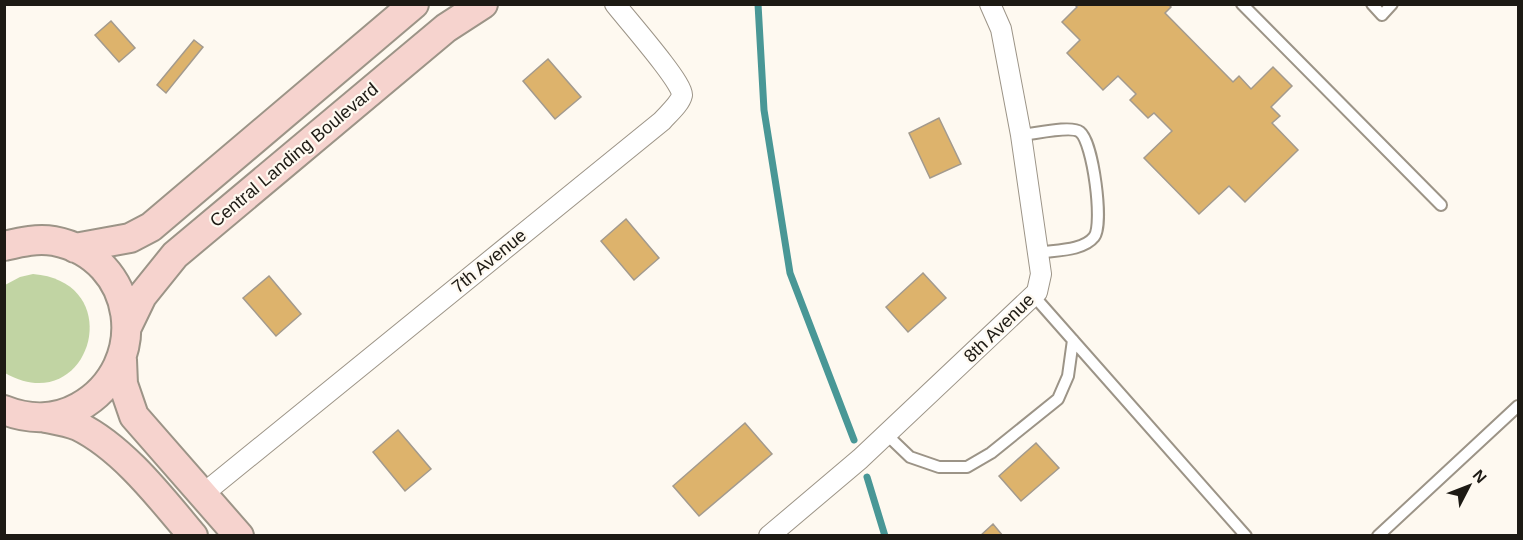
<svg xmlns="http://www.w3.org/2000/svg" width="1523" height="540" font-family="Helvetica,sans-serif">
<style>
.green{fill:#c1d4a3}
.lines{fill:none;stroke-linecap:round;stroke-linejoin:round}
.stream{stroke:#499796;stroke-width:7}
.building{fill:#ddb36c;stroke:#a39a8d;stroke-width:1.5}
.lane-casing{stroke:#9c9487;stroke-width:14}
.street-casing{stroke:#9c9487;stroke-width:22}
.secondary-casing{stroke:#9c9487;stroke-width:32}
.lane{stroke:#fff;stroke-width:10}
.street{stroke:#fff;stroke-width:20}
.secondary{stroke:#f6d3ce;stroke-width:28}
.labels{text-anchor:middle;stroke-width:4.5;stroke-linejoin:round;paint-order:stroke}
.street-label{font-size:18px;fill:#1d1a14;stroke:#fef9f0}
</style>
<rect width="100%" height="100%" fill="#fef9f0"/>
<path class="green" d="M 33,274 C 131,282 89,421 5,373 L 5,285 L 20,277 Z"/>
<g class="lines">
<path class="stream" d="M 758,4 L 764,110 L 790,273 L 854,440
M 867,477 L 885,536"/>
</g>
<path class="building" d="M 1074,4 L 1168,4 L 1171,7 L 1165,13 L 1233,82 L 1239,76 L 1251,89 L 1273,67 L 1292,86 L 1271,107 L 1280,116 L 1272,123 L 1298,150 L 1245,202 L 1229,186 L 1199,214 L 1144,158 L 1172,131 L 1154,113 L 1148,118 L 1130,100 L 1136,94 L 1118,76 L 1103,90 L 1067,53 L 1080,40 L 1062,22 L 1077,7 Z
M 111,21 L 135,48 L 119,62 L 95,35 Z
M 194,40 L 203,47 L 166,93 L 157,85 Z
M 548,59 L 581,97 L 555,119 L 523,81 Z
M 939,118 L 961,164 L 930,178 L 909,133 Z
M 626,219 L 659,258 L 634,280 L 601,241 Z
M 923,273 L 946,298 L 908,332 L 886,307 Z
M 269,276 L 301,314 L 276,336 L 243,298 Z
M 745,423 L 772,454 L 699,516 L 673,486 Z
M 398,430 L 431,469 L 405,491 L 373,452 Z
M 1036,443 L 1059,468 L 1021,501 L 999,476 Z
M 993,524 L 1003,536 L 980,536 Z"/>
<g class="lines">
<defs>
<path id="lane" d="M 1242,4 L 1441,205
M 1372,4 L 1382,15 L 1392,4
M 1021,135 C 1034,134 1071,125 1080,132 C 1093,142 1104,225 1094,237 C 1083,251 1055,250 1038,253
M 1033,295 L 1246,536
M 886,434 L 910,457 L 939,467 L 967,467 L 991,453 L 1058,399 L 1068,376 L 1073,340
M 1378,536 L 1518,406"/>
<path id="street" d="M 203,494 L 662,121 C 668,114 680,104 682,95 C 684,84 625,17 615,4
M 769,536 L 860,459 L 1037,292 L 1041,274 L 1021,135 L 1001,29 L 990,4"/>
<path id="secondary" d="M 4,246 C 21,242 37,238 54,241 C 138,257 152,366 79,407 C 56,420 29,420 4,410
M 75,248 L 130,238 L 151,227 L 414,4
M 127,327 L 142,296 L 175,255 L 446,28 L 483,4
M 122,360 L 123,384 L 134,416 L 239,536
M 46,418 C 56,420 68,422 78,426 C 123,448 161,498 193,536"/>
</defs>
<use href="#lane" class="lane-casing"/>
<use href="#street" class="street-casing"/>
<use href="#secondary" class="secondary-casing"/>
<use href="#lane" class="lane"/>
<use href="#street" class="street"/>
<use href="#secondary" class="secondary"/>
</g>
<g class="labels">
<g class="street-label">
<text transform="translate(294 155) rotate(-40)" y="6">Central Landing Boulevard</text>
<text transform="translate(489 261) rotate(-39)" y="6">7th Avenue</text>
<text transform="translate(999 328) rotate(-44)" y="6">8th Avenue</text>
</g>
</g>
<rect width="1523" height="540" fill="none" stroke="#1d1a14" stroke-width="12"/>
<g transform="translate(1469 486) rotate(48)" stroke="#fef9f0" stroke-width="4.5" paint-order="stroke">
<path d="M0-4.5L10 22L0 15L-10 22Z" fill="#1d1a14"/>
<text y="-9" font-size="16" font-weight="bold" text-anchor="middle" fill="#1d1a14">N</text>
</g>
</svg>
